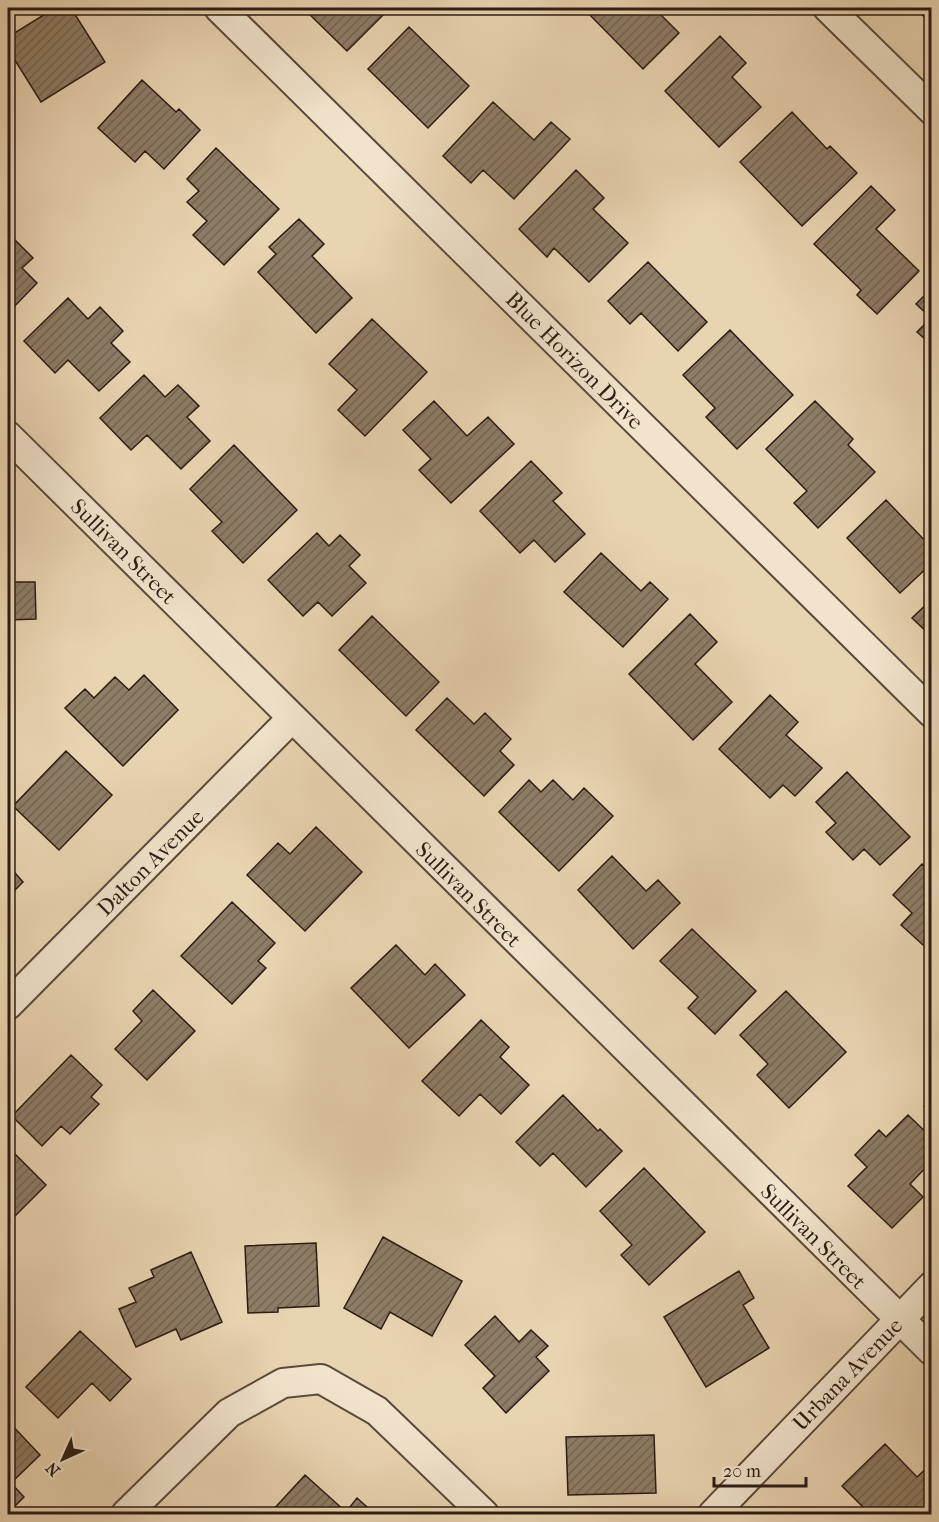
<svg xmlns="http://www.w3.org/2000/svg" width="939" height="1522" font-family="'IM FELL French Canon',serif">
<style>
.building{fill:url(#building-hatch);stroke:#2c1c14;stroke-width:1.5}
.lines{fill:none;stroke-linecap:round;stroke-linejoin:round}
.minor-casing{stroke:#5b4a3b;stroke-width:32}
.minor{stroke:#f1e3cc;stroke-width:28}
.labels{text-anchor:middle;stroke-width:4.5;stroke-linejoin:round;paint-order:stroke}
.street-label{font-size:22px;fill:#2c1c14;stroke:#f1e3cc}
</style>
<defs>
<pattern id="building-hatch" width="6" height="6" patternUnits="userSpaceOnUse" patternTransform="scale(1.5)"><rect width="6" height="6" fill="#8e7c66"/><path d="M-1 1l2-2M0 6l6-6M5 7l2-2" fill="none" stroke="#746553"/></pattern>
</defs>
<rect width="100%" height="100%" fill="#e9d4b1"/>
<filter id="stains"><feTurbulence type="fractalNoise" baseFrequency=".00333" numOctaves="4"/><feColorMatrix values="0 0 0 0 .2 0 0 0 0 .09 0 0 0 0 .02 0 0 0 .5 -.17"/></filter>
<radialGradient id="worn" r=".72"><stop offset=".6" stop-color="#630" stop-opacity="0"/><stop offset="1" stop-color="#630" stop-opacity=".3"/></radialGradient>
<path class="building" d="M 55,8 L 71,8 L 105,62 L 41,102 L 8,49 L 8,37 Z
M 303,8 L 390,8 L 347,51 Z
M 586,8 L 654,8 L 679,33 L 643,69 L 584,9 Z
M 915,8 L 932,8 L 932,24 Z
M 409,27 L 469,86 L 428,128 L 368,69 Z
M 720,36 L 746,63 L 732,77 L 761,107 L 719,147 L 665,91 Z
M 142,80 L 176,112 L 179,109 L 200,130 L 164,169 L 145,151 L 135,162 L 98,128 Z
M 493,102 L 534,140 L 551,122 L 570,139 L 514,199 L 483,170 L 471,183 L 443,156 Z
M 792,112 L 827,149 L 830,146 L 857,173 L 802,226 L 740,162 Z
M 216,148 L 279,209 L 224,265 L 193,235 L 207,221 L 187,202 L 199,191 L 187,179 Z
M 576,170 L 604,198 L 593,209 L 628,243 L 589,282 L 554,248 L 547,257 L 519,229 Z
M 871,186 L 895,210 L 876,229 L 919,271 L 877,314 L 857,295 L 861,290 L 814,244 Z
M 299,219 L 324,244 L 312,256 L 352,298 L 316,333 L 258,272 L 276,254 L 269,247 Z
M 12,237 L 33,258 L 22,268 L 37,283 L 8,313 L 8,241 Z
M 648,262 L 707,322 L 678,351 L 641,313 L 630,324 L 608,301 Z
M 932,288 L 932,345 L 917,332 L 931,318 L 916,304 Z
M 68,298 L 88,319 L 100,307 L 123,331 L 111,343 L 130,362 L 99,391 L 68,360 L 55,373 L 24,341 Z
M 372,319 L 427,372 L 365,436 L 338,410 L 357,390 L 329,364 Z
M 730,330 L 793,395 L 737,449 L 706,417 L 715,408 L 683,375 Z
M 144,375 L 165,397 L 178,385 L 199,406 L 187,417 L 210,441 L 181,469 L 147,435 L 131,450 L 100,418 Z
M 434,401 L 467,436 L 488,417 L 514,444 L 451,503 L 419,470 L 431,459 L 403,430 Z
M 815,401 L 853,439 L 848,445 L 875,472 L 818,528 L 794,503 L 807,491 L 766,449 Z
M 234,445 L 297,510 L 243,563 L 212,531 L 222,522 L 190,489 Z
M 531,461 L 562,493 L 553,501 L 585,534 L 555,562 L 534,540 L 520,553 L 480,511 Z
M 886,500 L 932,548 L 932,563 L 900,593 L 847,538 Z
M 317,533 L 329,546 L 340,535 L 360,555 L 349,566 L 366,583 L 332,616 L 318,602 L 303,616 L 268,580 Z
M 601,553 L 641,591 L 650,582 L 668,599 L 623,647 L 564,592 Z
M 8,582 L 35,582 L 36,619 L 8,620 L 9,638 L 8,638 Z
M 932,599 L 932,637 L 912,618 Z
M 690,614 L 717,642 L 695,664 L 732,702 L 693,740 L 629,674 Z
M 372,616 L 439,682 L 406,716 L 339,650 Z
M 144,675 L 178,710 L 123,766 L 65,708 L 85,689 L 94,698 L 115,677 L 129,690 Z
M 770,695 L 798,722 L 786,735 L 822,768 L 795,796 L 783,785 L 770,798 L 719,749 Z
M 447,698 L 474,724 L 485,713 L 511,739 L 500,751 L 514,765 L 484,796 L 416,730 Z
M 66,751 L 112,795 L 59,850 L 13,806 Z
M 847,772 L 910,837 L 880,865 L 864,849 L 853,860 L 826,832 L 836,823 L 816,802 Z
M 529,780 L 541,792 L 553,780 L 573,800 L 584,788 L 613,816 L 559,871 L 499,812 Z
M 316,827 L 362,872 L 305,931 L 247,875 L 278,843 L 290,854 Z
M 612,856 L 646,891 L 658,880 L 680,903 L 633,949 L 578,890 Z
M 922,864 L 932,873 L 932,953 L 901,925 L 912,913 L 893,895 Z
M 8,865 L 23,882 L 8,897 Z
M 232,902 L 275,943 L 258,961 L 266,968 L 232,1004 L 181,956 Z
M 692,929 L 756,991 L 715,1034 L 688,1008 L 698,997 L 660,961 Z
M 396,945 L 425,975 L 435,964 L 465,995 L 409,1048 L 351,988 Z
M 153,990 L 195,1031 L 147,1080 L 115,1049 L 142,1021 L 133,1011 Z
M 786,991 L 846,1052 L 789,1108 L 757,1075 L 768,1064 L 740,1035 Z
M 481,1020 L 509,1047 L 500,1057 L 529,1085 L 501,1114 L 480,1094 L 459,1116 L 422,1081 Z
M 71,1055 L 102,1085 L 91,1097 L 99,1104 L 70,1134 L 61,1126 L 42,1146 L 12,1116 Z
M 563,1095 L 598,1131 L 600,1129 L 622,1151 L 586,1187 L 553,1153 L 540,1166 L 516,1142 Z
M 932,1099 L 932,1114 L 924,1106 Z
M 908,1115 L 932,1138 L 932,1161 L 910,1184 L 923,1197 L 892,1228 L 848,1186 L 867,1167 L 855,1155 L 879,1130 L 886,1137 Z
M 8,1147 L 46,1185 L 8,1223 Z
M 644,1168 L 705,1232 L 649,1285 L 621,1255 L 632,1245 L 600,1211 Z
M 383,1237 L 462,1281 L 432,1336 L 390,1312 L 381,1329 L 344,1308 Z
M 316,1243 L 319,1306 L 278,1308 L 278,1312 L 248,1313 L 245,1246 Z
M 191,1252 L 222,1322 L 181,1340 L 176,1329 L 136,1347 L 119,1309 L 136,1302 L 129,1288 L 154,1277 L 151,1270 Z
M 739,1271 L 754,1298 L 743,1305 L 769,1348 L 706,1387 L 664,1317 Z
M 495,1316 L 519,1342 L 531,1330 L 548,1346 L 536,1357 L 549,1371 L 506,1413 L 483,1388 L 495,1376 L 465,1345 Z
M 80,1331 L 131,1379 L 110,1401 L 92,1383 L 58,1418 L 26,1387 Z
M 8,1421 L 40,1455 L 11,1483 L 24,1497 L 8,1513 Z
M 654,1435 L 656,1493 L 568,1495 L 566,1437 Z
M 885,1444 L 917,1477 L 932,1463 L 932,1514 L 870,1514 L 842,1486 Z
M 305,1475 L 346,1512 L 357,1498 L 375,1514 L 276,1514 L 272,1511 Z"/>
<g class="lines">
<defs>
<path id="minor" d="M 219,8 L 932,713
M 828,8 L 932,110
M 8,436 L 932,1351
M 8,1005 L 292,718
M 126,1514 L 229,1413 L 283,1383 L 321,1379 L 377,1411 L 484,1514
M 713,1514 L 932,1286"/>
</defs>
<use href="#minor" class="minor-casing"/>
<use href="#minor" class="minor"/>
</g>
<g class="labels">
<g class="street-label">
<text transform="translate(575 360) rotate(45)" y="8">Blue Horizon Drive</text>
<text transform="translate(124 551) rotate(45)" y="8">Sullivan Street</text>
<text transform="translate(150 862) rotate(-45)" y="8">Dalton Avenue</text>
<text transform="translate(469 894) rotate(45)" y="8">Sullivan Street</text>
<text transform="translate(814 1236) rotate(45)" y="8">Sullivan Street</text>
<text transform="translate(847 1374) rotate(-46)" y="8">Urbana Avenue</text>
</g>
</g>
<rect width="939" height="1522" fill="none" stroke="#e9d4b1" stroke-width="30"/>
<rect x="9" y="9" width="921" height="1504" fill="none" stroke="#2c1c14" stroke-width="3"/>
<rect x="15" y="15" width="909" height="1492" fill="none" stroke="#2c1c14" stroke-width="1.5"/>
<g transform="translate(63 1459) rotate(225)" stroke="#f1e3cc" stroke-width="4.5" paint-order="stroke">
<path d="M0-4.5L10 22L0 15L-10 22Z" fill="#2c1c14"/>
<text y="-9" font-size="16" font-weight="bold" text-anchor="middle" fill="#2c1c14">N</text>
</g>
<path d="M714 1477v9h92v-9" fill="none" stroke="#2c1c14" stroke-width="3"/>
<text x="723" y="1477" font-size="18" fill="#2c1c14" stroke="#f1e3cc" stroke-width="4.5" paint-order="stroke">20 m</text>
<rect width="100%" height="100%" filter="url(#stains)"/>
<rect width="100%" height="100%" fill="url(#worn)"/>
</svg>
